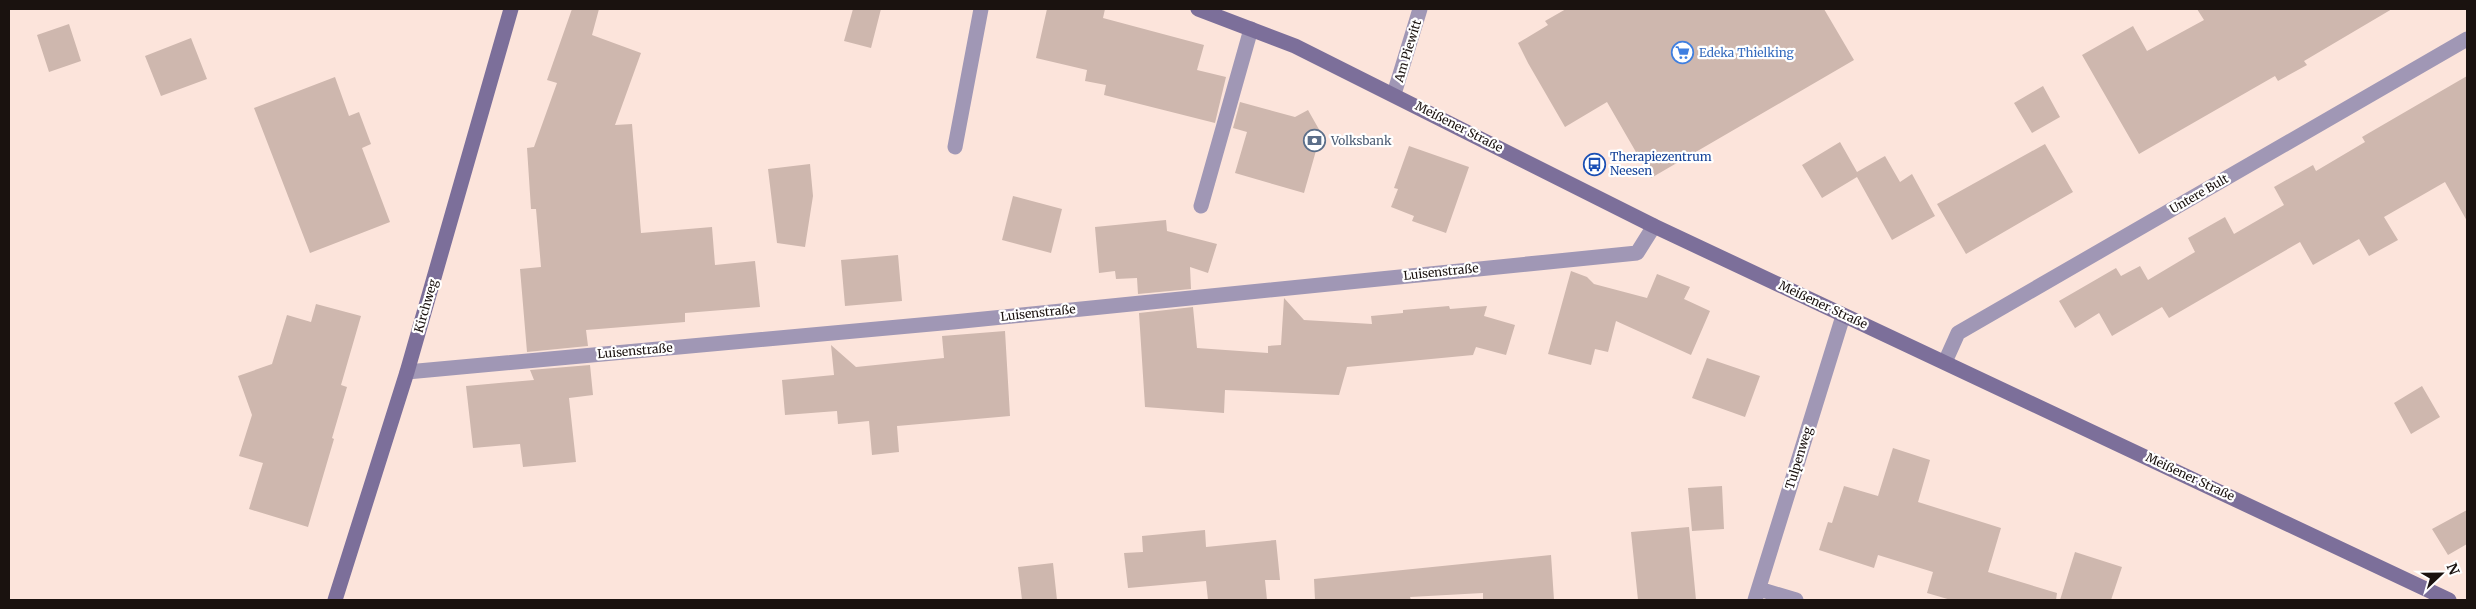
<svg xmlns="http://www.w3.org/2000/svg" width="2476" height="609" font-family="Merriweather,serif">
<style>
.building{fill:#ceb7ae}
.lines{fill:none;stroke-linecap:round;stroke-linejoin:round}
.lane{stroke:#a097b5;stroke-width:15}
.street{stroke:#a097b5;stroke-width:15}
.secondary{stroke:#7c6f9a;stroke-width:15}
.labels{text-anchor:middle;stroke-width:4.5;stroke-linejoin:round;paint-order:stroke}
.street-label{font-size:12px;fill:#1a120f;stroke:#fff}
.shop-label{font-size:12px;fill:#366cbe;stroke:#fff;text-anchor:start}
.service-label{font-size:12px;fill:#4e5e75;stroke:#fff;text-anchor:start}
.transit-label{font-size:12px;fill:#164399;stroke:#fff;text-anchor:start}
</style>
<rect width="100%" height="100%" fill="#fce4db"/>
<path class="building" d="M 572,9 L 599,9 L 592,35 L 641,53 L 615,125 L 632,124 L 641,233 L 712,227 L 715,265 L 755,261 L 760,307 L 685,313 L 685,322 L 586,330 L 588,346 L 527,352 L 520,269 L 541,267 L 536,209 L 531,209 L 527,148 L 534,147 L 557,83 L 547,80 Z
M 853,9 L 881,9 L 871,48 L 844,41 Z
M 1047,9 L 1105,9 L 1103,18 L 1204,45 L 1197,70 L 1226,77 L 1215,123 L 1104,95 L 1106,85 L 1085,81 L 1087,70 L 1036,58 Z
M 1566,9 L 1824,9 L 1854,60 L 1651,178 L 1607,102 L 1565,127 L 1528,63 L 1518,43 L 1548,25 L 1545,21 Z
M 2197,9 L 2392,9 L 2304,61 L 2307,65 L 2278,81 L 2275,76 L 2139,154 L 2082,55 L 2133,26 L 2147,51 L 2204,20 Z
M 69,24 L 81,61 L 49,72 L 37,35 Z
M 191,38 L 207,79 L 161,96 L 145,56 Z
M 2467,76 L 2467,221 L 2445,182 L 2384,217 L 2398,240 L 2369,256 L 2359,239 L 2313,265 L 2300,242 L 2169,318 L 2162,307 L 2112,336 L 2099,313 L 2075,328 L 2059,301 L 2116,268 L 2121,276 L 2140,266 L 2148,280 L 2195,252 L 2188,238 L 2225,217 L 2234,234 L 2284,205 L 2274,187 L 2313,165 L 2316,171 L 2365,142 L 2362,137 Z
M 335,77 L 349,116 L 359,112 L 371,144 L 362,148 L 390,222 L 310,253 L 254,108 Z
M 2043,86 L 2060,117 L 2032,133 L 2014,103 Z
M 1240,102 L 1295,117 L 1308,110 L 1321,133 L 1304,193 L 1235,173 L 1247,132 L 1233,128 Z
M 1840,142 L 1857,172 L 1885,156 L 1900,182 L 1912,174 L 1935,216 L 1892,240 L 1857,177 L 1822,198 L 1802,165 Z
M 2045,144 L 2073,192 L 1966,254 L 1937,204 Z
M 1409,146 L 1469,167 L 1446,233 L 1412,221 L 1414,216 L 1391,207 L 1398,189 L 1394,188 Z
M 810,164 L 813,196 L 805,247 L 777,243 L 768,169 Z
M 1013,196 L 1062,209 L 1051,253 L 1002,240 Z
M 1166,220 L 1167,231 L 1217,244 L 1208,273 L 1190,267 L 1191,289 L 1138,294 L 1137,278 L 1116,279 L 1115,271 L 1099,273 L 1095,227 Z
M 898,255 L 902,301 L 845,306 L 841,260 Z
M 1571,271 L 1587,277 L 1594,284 L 1647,298 L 1657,274 L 1690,287 L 1684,299 L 1710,311 L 1691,355 L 1616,321 L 1608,352 L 1595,349 L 1591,365 L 1548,354 Z
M 1284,298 L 1304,320 L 1372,324 L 1371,316 L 1403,313 L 1403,310 L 1449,306 L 1450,309 L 1487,306 L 1484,316 L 1515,325 L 1506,355 L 1476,347 L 1473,355 L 1347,367 L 1339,395 L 1225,390 L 1224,413 L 1145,407 L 1139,313 L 1193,307 L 1197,348 L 1268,353 L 1268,346 L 1281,345 Z
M 316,304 L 361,316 L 341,385 L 347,387 L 332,438 L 334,439 L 308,527 L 249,509 L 263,463 L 239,456 L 252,415 L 238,376 L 272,364 L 287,315 L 311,322 Z
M 1005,331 L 1010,416 L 897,426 L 899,452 L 872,455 L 869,421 L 838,424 L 837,411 L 785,415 L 782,380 L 834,375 L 831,345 L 856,367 L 944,358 L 942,336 Z
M 1707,358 L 1760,376 L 1745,417 L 1692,398 Z
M 590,365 L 593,395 L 569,398 L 576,462 L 523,467 L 520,444 L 473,448 L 466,386 L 534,380 L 530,370 Z
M 2422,386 L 2440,417 L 2411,434 L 2394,403 Z
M 1893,448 L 1930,460 L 1918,502 L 2001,528 L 1988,572 L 2057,593 L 2056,600 L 1951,600 L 1927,593 L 1933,572 L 1878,555 L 1874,568 L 1819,550 L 1828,522 L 1832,523 L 1844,486 L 1878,496 Z
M 1722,486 L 1724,529 L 1692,531 L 1688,488 Z
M 2467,510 L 2467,544 L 2448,555 L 2432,529 Z
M 1689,527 L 1696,600 L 1638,600 L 1631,532 Z
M 1205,530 L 1206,547 L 1276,540 L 1280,580 L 1265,580 L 1267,600 L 1208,600 L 1206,581 L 1128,588 L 1124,553 L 1143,552 L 1142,536 Z
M 2075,552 L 2122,567 L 2111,600 L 2060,600 Z
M 1551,555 L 1554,600 L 1483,600 L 1483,593 L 1410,597 L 1411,600 L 1315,600 L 1314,579 Z
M 1053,563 L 1057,600 L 1022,600 L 1018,567 Z"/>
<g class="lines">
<path class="lane" d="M 955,147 L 981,9
M 1201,206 L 1251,29"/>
<path class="street" d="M 1394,94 L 1420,9
M 1945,362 L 1958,333 L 2467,39
M 407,372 L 953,322 L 1637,253 L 1654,226
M 1759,589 L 1796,600
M 1755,600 L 1843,316"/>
<path class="secondary" d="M 1198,9 L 1295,46 L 1654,226 L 2449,600
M 335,600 L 407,372 L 511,9"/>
</g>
<defs>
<symbol id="supermarket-ring" viewBox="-11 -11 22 22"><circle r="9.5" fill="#fff" stroke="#3f7fe0" stroke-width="1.5"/><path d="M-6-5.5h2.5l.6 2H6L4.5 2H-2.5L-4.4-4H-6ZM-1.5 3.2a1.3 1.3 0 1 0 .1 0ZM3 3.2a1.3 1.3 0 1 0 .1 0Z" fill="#3f7fe0"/></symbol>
<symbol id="bank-ring" viewBox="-11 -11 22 22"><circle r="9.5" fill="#fff" stroke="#5c6f8a" stroke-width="1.5"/><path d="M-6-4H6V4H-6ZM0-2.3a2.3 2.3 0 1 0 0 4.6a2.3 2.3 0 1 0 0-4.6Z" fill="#5c6f8a"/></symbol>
<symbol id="bus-ring" viewBox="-11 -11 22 22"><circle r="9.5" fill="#fff" stroke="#1a4fb4" stroke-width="1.5"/><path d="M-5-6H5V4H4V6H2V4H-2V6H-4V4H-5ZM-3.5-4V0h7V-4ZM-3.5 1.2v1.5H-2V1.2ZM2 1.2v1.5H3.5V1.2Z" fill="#1a4fb4"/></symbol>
</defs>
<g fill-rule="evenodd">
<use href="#supermarket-ring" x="1670" y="40" width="25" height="25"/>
<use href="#bank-ring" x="1302" y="128" width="25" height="25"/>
<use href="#bus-ring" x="1582" y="152" width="25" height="25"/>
</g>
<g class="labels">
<g class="street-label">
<text transform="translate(1408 51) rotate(-73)" y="4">Am Piewitt</text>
<text transform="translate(1459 127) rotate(27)" y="4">Meißener Straße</text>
<text transform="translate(2199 194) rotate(-30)" y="4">Untere Bult</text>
<text transform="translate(1441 272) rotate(-6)" y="4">Luisenstraße</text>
<text transform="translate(1823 305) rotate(25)" y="4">Meißener Straße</text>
<text transform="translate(426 306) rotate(-74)" y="4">Kirchweg</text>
<text transform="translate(1038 313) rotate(-6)" y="4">Luisenstraße</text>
<text transform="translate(635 351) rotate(-5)" y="4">Luisenstraße</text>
<text transform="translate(1799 458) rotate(-73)" y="4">Tulpenweg</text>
<text transform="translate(2190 477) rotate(25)" y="4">Meißener Straße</text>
</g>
<g class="shop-label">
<text x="1699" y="57">Edeka Thielking</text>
</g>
<g class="service-label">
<text x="1331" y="145">Volksbank</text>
</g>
<g class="transit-label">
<text x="1610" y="161">Therapiezentrum<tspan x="1610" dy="14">Neesen</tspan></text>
</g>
</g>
<rect width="2476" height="609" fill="none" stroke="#1a120f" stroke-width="20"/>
<g transform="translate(2441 574) rotate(68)" stroke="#ffffff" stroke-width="4" paint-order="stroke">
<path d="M0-4L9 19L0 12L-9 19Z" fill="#1a120f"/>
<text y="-8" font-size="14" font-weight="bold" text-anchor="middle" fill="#1a120f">N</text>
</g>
</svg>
